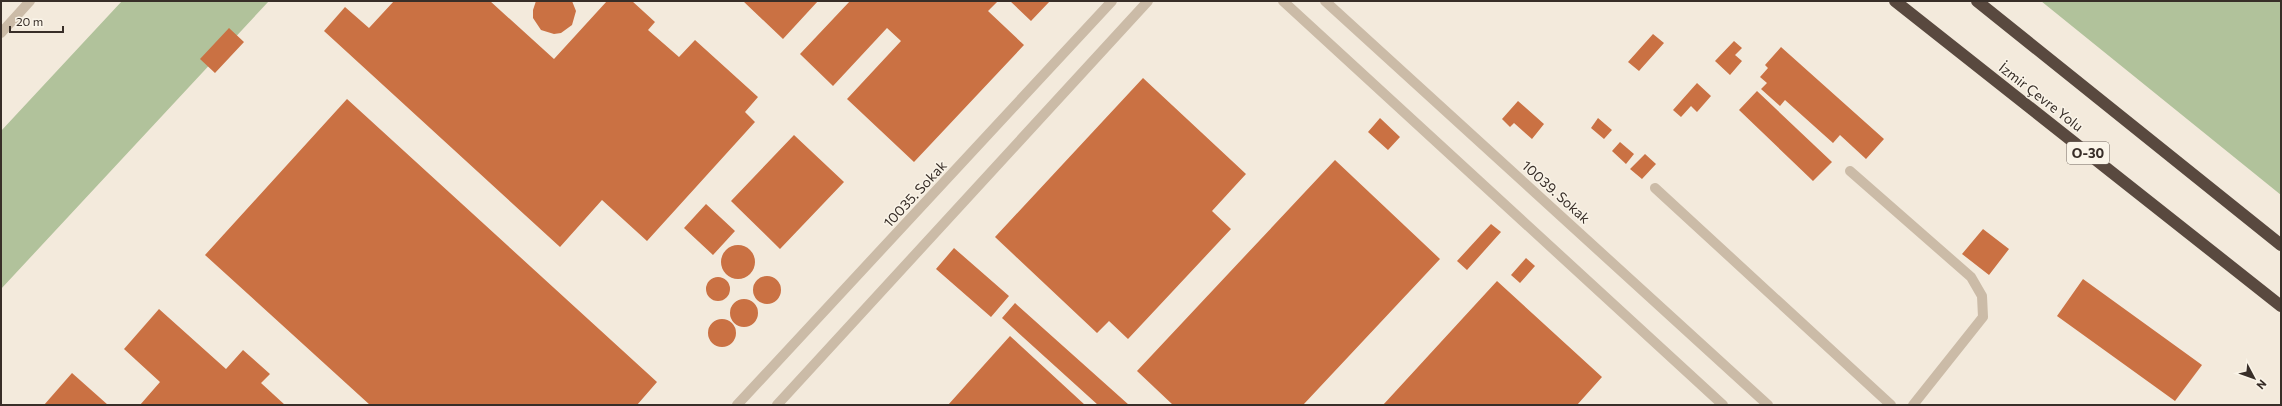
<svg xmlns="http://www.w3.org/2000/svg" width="2282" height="406" font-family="Commissioner,sans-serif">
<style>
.green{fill:#b1c29b}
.building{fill:#ca7143}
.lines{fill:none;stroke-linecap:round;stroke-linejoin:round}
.service{stroke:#cbbba7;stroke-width:10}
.tertiary{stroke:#cbbba7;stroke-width:10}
.motorway{stroke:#59493f;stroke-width:12}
.labels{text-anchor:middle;stroke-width:3;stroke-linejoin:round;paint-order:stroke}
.shield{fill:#faf4e8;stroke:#726962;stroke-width:1}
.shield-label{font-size:13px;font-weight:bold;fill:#382e28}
.street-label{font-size:14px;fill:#382e28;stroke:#faf4e8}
</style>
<rect width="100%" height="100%" fill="#f3eadc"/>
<path class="green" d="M 122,1 L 269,1 L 1,289 L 1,131 Z
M 2041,1 L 2281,1 L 2281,195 Z"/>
<path class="building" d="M 394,1 L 490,1 L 554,59 L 607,1 L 632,1 L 655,22 L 648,30 L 679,57 L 695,40 L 758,97 L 745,112 L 755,122 L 647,241 L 602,200 L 560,247 L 324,31 L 345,7 L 369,28 Z
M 536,1 L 572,1 L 576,11 L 572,25 L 561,33 L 554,34 L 541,30 L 533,18 L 533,10 Z
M 743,1 L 818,1 L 783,39 Z
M 850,1 L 998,1 L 988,11 L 1024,45 L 914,162 L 847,99 L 901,41 L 887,28 L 833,86 L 800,54 Z
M 1010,1 L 1050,1 L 1031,21 Z
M 229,28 L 244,42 L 215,73 L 200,59 Z
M 1653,34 L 1664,43 L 1639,71 L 1628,62 Z
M 1734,41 L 1742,48 L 1735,55 L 1742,61 L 1730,75 L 1715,61 Z
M 1781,47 L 1884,139 L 1866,159 L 1840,135 L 1833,143 L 1785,100 L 1780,106 L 1761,89 L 1767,83 L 1760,77 L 1768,68 L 1765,65 Z
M 1143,78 L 1246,174 L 1212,211 L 1231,229 L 1128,339 L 1109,321 L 1097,333 L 995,237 Z
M 1697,83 L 1711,96 L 1697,112 L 1691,106 L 1681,117 L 1673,110 Z
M 1757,91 L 1832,162 L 1813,181 L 1739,110 Z
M 347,99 L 657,382 L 637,405 L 370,405 L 205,255 Z
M 1518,101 L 1544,124 L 1532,139 L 1514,123 L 1510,127 L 1502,119 Z
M 1380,118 L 1400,137 L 1388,150 L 1368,132 Z
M 1598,118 L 1612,130 L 1604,139 L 1591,128 Z
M 794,135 L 844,182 L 780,249 L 731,201 Z
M 1620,142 L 1634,154 L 1626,164 L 1612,151 Z
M 1645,154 L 1656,164 L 1642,179 L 1630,169 Z
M 1335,160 L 1440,259 L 1303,405 L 1173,405 L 1137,371 Z
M 706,204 L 735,231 L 713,255 L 684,228 Z
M 1491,224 L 1501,232 L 1467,270 L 1457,261 Z
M 1983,229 L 2009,249 L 1989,275 L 1962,254 Z
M721 262a17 17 0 1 1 34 0a17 17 0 1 1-34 0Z
M 954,248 L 1009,296 L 991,317 L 936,269 Z
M 1526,258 L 1535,266 L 1520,283 L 1511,275 Z
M753 290a14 14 0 1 1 28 0a14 14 0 1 1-28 0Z
M706 289a12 12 0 1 1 24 0a12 12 0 1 1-24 0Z
M 2083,279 L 2202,365 L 2175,401 L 2057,316 Z
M 1497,281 L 1602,377 L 1577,405 L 1383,405 Z
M730 313a14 14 0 1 1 28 0a14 14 0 1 1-28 0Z
M 1015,303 L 1129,405 L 1098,405 L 1002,318 Z
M 159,309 L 226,369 L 243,350 L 270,374 L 261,383 L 285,405 L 140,405 L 160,382 L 124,349 Z
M708 333a14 14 0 1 1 28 0a14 14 0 1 1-28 0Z
M 1010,336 L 1085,405 L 948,405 Z
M 72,373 L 108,405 L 44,405 Z"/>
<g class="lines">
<path class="service" d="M 1850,171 L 1971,277 L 1982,296 L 1983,317 L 1913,405
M 1655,188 L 1891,405"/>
<path class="tertiary" d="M 1283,1 L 1723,405
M 1325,1 L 1768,405
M 1,33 L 30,1
M 737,405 L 1112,1
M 777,405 L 1148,1"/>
<path class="motorway" d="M 1895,1 L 2281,306
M 1977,1 L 2281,245"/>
</g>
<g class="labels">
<rect class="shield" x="2067" y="142" width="42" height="22" rx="3"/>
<g class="shield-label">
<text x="2088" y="158">O-30</text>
</g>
<g class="street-label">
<text transform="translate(2041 97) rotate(38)" y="5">İzmir Çevre Yolu</text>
<text transform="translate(1556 192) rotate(42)" y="5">10039. Sokak</text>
<text transform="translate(915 194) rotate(-47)" y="5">10035. Sokak</text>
</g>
</g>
<rect width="2282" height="406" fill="none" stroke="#382e28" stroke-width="4"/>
<g transform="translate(2254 378) rotate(131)" stroke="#faf4e8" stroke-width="3" paint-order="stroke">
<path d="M0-3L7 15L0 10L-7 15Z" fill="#382e28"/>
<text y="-6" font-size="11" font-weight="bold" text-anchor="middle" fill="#382e28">N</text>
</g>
<path d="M10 26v6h53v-6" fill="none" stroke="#382e28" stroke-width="2"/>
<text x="16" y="26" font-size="12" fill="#382e28" stroke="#faf4e8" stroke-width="3" paint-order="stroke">20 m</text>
</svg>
